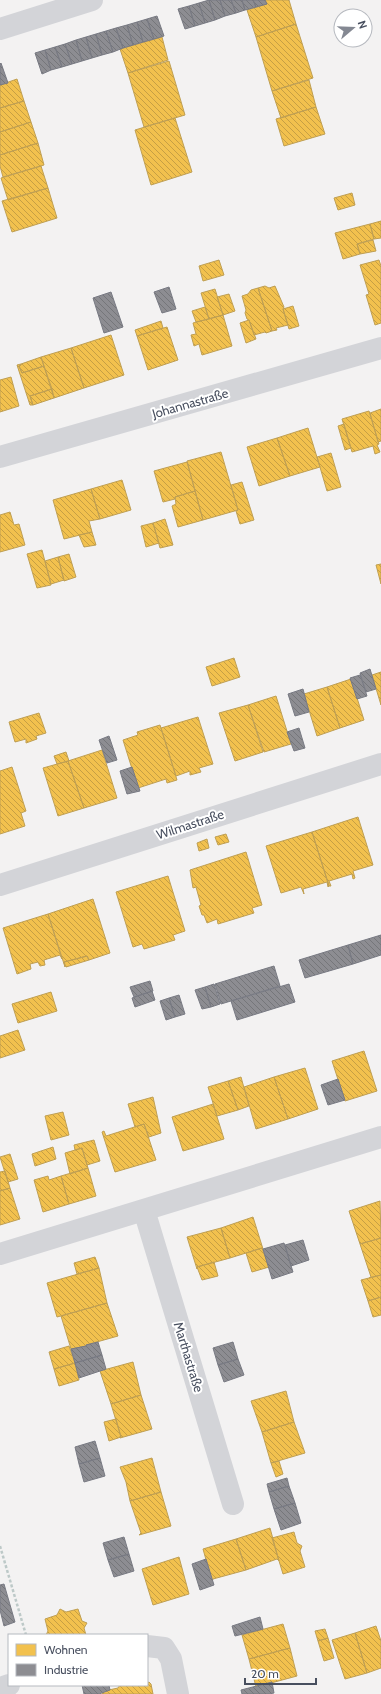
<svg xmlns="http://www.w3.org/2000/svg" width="381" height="1694" font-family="Cabin,sans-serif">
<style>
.homes{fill:url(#homes-back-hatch);stroke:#bf9f53}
.industry{fill:url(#industry-back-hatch);stroke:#787a83}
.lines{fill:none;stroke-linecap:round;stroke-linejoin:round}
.path{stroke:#bdc9c8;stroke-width:2.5;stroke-dasharray:3 2;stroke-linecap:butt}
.minor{stroke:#d3d4d8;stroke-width:22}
.labels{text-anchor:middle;stroke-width:4;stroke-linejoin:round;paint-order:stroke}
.street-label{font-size:13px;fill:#484f5f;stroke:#fff}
</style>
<defs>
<pattern id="homes-back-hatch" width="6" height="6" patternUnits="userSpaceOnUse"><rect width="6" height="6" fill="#f2c14e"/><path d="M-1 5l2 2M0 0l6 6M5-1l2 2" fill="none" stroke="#c69f44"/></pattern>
<pattern id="industry-back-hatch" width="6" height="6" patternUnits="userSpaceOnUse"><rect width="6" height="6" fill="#8d8d92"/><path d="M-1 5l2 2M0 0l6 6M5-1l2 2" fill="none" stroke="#75767a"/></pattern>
</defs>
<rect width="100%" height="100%" fill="#f3f2f2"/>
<path class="homes" d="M 265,0 L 289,0 L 296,24 L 256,37 L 247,10 L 267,4 Z
M 296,24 L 313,78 L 272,91 L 256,37 Z
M 162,37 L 168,60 L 128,73 L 120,49 Z
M 169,61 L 185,115 L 144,127 L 128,73 Z
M 17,79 L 24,101 L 0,108 L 0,85 Z
M 309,80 L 316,107 L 281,118 L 272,91 Z
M 24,101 L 31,122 L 0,132 L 0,108 Z
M 316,107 L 325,134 L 284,146 L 276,119 Z
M 175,118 L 192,172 L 151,185 L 135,130 Z
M 31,122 L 38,143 L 0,155 L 0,132 Z
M 38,143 L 44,165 L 3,177 L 0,166 L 0,155 Z
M 41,166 L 48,188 L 8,200 L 1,178 Z
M 48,188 L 57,218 L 12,232 L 2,201 Z
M 352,193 L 355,205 L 338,210 L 334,198 Z
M 381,221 L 381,238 L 374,239 L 370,224 Z
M 370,224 L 374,239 L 357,244 L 360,254 L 343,259 L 335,233 Z
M 373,240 L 376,251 L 360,254 L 357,244 Z
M 219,260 L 224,275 L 203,281 L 199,266 Z
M 379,260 L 381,266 L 381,323 L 375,325 L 366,295 L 369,294 L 360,265 Z
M 265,286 L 269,288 L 275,286 L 284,307 L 283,309 L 288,325 L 276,328 L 277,330 L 272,331 L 258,288 Z
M 258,288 L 272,331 L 266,333 L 265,332 L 254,335 L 249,320 L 247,319 L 245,313 L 246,310 L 242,296 L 248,294 L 251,290 Z
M 215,289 L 223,315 L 209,319 L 201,293 Z
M 229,294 L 235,311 L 223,315 L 217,297 Z
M 293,306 L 299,326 L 289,329 L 283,309 Z
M 205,307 L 209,319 L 196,322 L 192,311 Z
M 223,315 L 232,346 L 202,355 L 199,344 L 194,346 L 191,335 L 196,334 L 193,323 Z
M 249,320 L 256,339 L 246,343 L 240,323 Z
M 161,321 L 163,328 L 137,336 L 135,330 Z
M 167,327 L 178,360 L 148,370 L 137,336 Z
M 111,335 L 124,375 L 84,388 L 71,348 Z
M 71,348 L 84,388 L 54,398 L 41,357 Z
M 41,357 L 44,366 L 22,373 L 19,366 L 21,365 L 21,364 Z
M 21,364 L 21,365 L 19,366 L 22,373 L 44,366 L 52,389 L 30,396 L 33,405 L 30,405 L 17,365 Z
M 11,377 L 19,406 L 0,412 L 0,380 Z
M 52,389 L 54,398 L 33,405 L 30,396 Z
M 381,409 L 381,441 L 378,442 L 370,413 Z
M 369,411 L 379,444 L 377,445 L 380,452 L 375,454 L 373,446 L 352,452 L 342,419 Z
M 344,424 L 351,448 L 345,450 L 338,426 Z
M 308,428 L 320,467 L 290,476 L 277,438 Z
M 277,438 L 290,476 L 259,486 L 247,447 Z
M 221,452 L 238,510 L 203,520 L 187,461 Z
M 331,453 L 341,487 L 327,491 L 317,457 Z
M 187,462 L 195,491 L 175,497 L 175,499 L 163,502 L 154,471 Z
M 122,480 L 131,510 L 100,519 L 91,489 Z
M 242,482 L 254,520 L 240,524 L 236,511 L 238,510 L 231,485 Z
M 91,489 L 100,519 L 89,521 L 92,532 L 64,539 L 53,500 Z
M 195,491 L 203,520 L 178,527 L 172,506 L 176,504 L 175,497 Z
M 10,512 L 14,525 L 19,524 L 25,545 L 0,552 L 0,515 Z
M 165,519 L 173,545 L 160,548 L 153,523 Z
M 153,523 L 159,543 L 146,547 L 141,526 Z
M 92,532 L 96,545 L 84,547 L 79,535 Z
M 42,550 L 51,585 L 37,588 L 27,554 Z
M 69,554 L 76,577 L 64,581 L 58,557 Z
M 58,557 L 64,580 L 51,584 L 45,561 Z
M 381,564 L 381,584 L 376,565 Z
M 234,658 L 240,677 L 212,686 L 206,667 Z
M 381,672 L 381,705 L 372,675 Z
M 351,679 L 364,720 L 340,728 L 327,687 Z
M 327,687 L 340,728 L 317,736 L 304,694 Z
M 276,696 L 291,744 L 264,752 L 248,705 Z
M 248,705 L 263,752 L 235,761 L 219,713 Z
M 39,713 L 46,733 L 36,736 L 37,739 L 26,743 L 26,739 L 15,742 L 9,722 Z
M 198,717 L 213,764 L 199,768 L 201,772 L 190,775 L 190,771 L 176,776 L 161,728 Z
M 160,725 L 177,780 L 167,783 L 166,779 L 138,788 L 123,740 L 138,735 L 137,732 Z
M 102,750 L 117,798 L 84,808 L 68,761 Z
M 66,752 L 69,761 L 57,764 L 54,756 Z
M 68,761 L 84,808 L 58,816 L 43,768 Z
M 12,767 L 26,811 L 21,813 L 25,826 L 0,834 L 0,771 Z
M 358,817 L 373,865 L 353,871 L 355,878 L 353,879 L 352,874 L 329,881 L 331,886 L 329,886 L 312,832 Z
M 312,832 L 329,886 L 328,887 L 327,882 L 303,889 L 304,894 L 301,887 L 281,893 L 266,846 Z
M 226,834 L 229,842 L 218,845 L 215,837 Z
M 207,839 L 209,848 L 199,851 L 197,843 Z
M 246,852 L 262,905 L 252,908 L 254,913 L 218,924 L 217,919 L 207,923 L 204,915 L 202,915 L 199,906 L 201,905 L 196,887 L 193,888 L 190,870 Z
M 168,876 L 185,931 L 173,935 L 175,940 L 144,949 L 142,944 L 133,947 L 116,892 Z
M 93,899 L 110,953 L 89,960 L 87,956 L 64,962 L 65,967 L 48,914 Z
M 48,914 L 62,959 L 60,955 L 44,960 L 45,965 L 40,966 L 38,962 L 30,964 L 31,969 L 17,974 L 3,928 Z
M 87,956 L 89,960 L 66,967 L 64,962 Z
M 51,992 L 57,1011 L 18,1023 L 12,1004 Z
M 18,1030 L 25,1050 L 0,1058 L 0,1036 Z
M 364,1051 L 377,1091 L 345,1101 L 332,1061 Z
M 305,1068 L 318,1109 L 288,1119 L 274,1077 Z
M 241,1077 L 249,1106 L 238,1110 L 228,1081 Z
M 274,1077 L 288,1119 L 256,1129 L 244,1087 Z
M 228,1081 L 238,1110 L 217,1116 L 208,1087 Z
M 153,1097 L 161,1133 L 149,1137 L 144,1124 L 135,1127 L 128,1104 Z
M 213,1104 L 224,1139 L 183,1151 L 172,1117 Z
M 63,1112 L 69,1135 L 51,1140 L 45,1116 Z
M 144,1124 L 156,1160 L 115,1172 L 102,1132 L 104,1131 L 106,1136 Z
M 94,1140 L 100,1161 L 87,1165 L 82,1148 L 75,1150 L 74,1145 Z
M 53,1147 L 56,1159 L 35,1166 L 32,1154 Z
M 82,1148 L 88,1168 L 70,1174 L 65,1153 Z
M 10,1154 L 18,1179 L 8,1182 L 0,1157 Z
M 88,1168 L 96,1196 L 69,1204 L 61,1176 Z
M 5,1171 L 10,1188 L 0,1191 L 0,1172 Z
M 48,1176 L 49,1180 L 61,1176 L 69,1204 L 43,1212 L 34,1180 Z
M 10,1188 L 20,1219 L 0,1225 L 0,1191 Z
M 380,1201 L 381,1238 L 360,1244 L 349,1211 Z
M 253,1217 L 263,1249 L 262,1248 L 230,1258 L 221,1228 Z
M 221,1228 L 230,1258 L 197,1267 L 197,1269 L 187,1237 Z
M 381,1238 L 381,1275 L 369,1278 L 371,1277 L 360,1244 Z
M 262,1248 L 269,1267 L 252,1272 L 246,1253 Z
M 95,1257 L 99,1268 L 77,1274 L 74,1263 Z
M 214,1262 L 218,1276 L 202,1280 L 197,1267 Z
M 99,1268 L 107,1303 L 57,1317 L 47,1283 Z
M 381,1275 L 381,1297 L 368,1301 L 361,1280 Z
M 381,1297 L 381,1315 L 373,1317 L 368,1301 Z
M 107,1303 L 118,1336 L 86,1345 L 86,1346 L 71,1349 L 61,1316 Z
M 69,1346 L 75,1363 L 54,1369 L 49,1352 Z
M 133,1362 L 141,1395 L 111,1404 L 100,1371 Z
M 75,1363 L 79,1380 L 59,1386 L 54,1369 Z
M 286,1391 L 294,1422 L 262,1432 L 251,1401 Z
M 141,1395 L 152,1429 L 120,1438 L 119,1437 L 121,1437 L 111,1404 Z
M 116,1419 L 121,1437 L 109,1441 L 104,1422 Z
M 294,1422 L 305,1453 L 271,1463 L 262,1432 Z
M 152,1458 L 161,1492 L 130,1501 L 126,1482 L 120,1467 Z
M 279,1461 L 283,1474 L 276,1477 L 271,1463 Z
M 161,1492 L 171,1526 L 139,1535 L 141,1533 L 130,1501 Z
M 270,1528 L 279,1561 L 277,1559 L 246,1570 L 236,1539 Z
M 294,1532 L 297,1543 L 302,1546 L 300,1551 L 305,1567 L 283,1574 L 272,1538 Z
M 236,1539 L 246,1570 L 213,1579 L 212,1581 L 203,1549 Z
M 179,1557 L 189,1594 L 153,1605 L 142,1569 Z
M 60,1609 L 66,1612 L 78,1609 L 82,1621 L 87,1623 L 84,1628 L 86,1635 L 46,1635 L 48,1631 L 45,1619 L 57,1615 Z
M 283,1624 L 290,1648 L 249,1659 L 242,1635 Z
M 376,1626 L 381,1641 L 381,1668 L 367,1673 L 355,1633 Z
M 325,1629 L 328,1638 L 318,1641 L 315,1631 Z
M 355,1633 L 367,1673 L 345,1679 L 332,1640 Z
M 328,1638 L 334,1658 L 324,1661 L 318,1641 Z
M 290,1648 L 297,1676 L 256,1687 L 249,1659 Z
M 149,1682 L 151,1684 L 153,1694 L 102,1694 L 104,1691 L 118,1688 L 120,1685 L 147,1685 L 147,1683 Z"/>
<path class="industry" d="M 209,0 L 220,0 L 225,16 L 215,20 Z
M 209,0 L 215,20 L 205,23 L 199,3 Z
M 220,0 L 231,0 L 236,13 L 225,16 Z
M 231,0 L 242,0 L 245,10 L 236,13 Z
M 242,0 L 253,0 L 256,7 L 245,10 Z
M 253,0 L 265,0 L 267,4 L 256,7 Z
M 199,3 L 205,23 L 195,26 L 189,6 Z
M 189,6 L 195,26 L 185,29 L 178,9 Z
M 157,16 L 164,36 L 154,39 L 147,19 Z
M 147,19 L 154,39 L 143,42 L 137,22 Z
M 137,22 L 143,42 L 133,45 L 127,25 Z
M 127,25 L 133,45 L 123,48 L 116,28 Z
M 116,28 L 123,48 L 113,52 L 106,31 Z
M 106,31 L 113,52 L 102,55 L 96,34 Z
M 96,34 L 102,55 L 92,58 L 86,37 Z
M 86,37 L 92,58 L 82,61 L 76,40 Z
M 76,40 L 82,61 L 72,64 L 65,44 Z
M 65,44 L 72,64 L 62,67 L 55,47 Z
M 55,47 L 62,67 L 51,70 L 45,50 Z
M 45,50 L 51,70 L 42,74 L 35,53 Z
M 1,63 L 8,83 L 0,85 L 0,64 Z
M 169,287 L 176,309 L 162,313 L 154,292 Z
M 111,292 L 123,327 L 104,333 L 93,298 Z
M 370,669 L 376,689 L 366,692 L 360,673 Z
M 360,675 L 367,696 L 357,699 L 350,678 Z
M 303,689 L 309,712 L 295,716 L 288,694 Z
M 299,728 L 305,748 L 294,751 L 287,732 Z
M 109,736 L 117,760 L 107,763 L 99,740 Z
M 132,767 L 140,791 L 127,794 L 120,771 Z
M 381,935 L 381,955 L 353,964 L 348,945 Z
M 348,945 L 353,964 L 305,978 L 299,960 Z
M 274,966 L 280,986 L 221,1004 L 215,984 Z
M 150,981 L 153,991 L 134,997 L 130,987 Z
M 214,984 L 220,1004 L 211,1007 L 205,987 Z
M 289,984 L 295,1002 L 237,1020 L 231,1001 Z
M 205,987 L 211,1007 L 202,1009 L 195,990 Z
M 152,991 L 155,1000 L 135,1007 L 132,998 Z
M 179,995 L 185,1014 L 175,1017 L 169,998 Z
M 169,998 L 175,1017 L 166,1020 L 160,1001 Z
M 338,1079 L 345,1100 L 328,1105 L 321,1085 Z
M 303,1240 L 309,1260 L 291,1266 L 285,1245 Z
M 284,1243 L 293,1272 L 272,1279 L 263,1249 Z
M 98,1342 L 102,1355 L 75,1363 L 71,1349 L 86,1346 L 86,1345 Z
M 233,1342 L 238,1359 L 218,1365 L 213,1348 Z
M 102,1355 L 106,1369 L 79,1378 L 75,1363 Z
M 238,1359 L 244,1375 L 224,1382 L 218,1365 Z
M 95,1441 L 100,1458 L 79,1464 L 75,1447 Z
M 100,1458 L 105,1476 L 84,1482 L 79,1464 Z
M 287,1478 L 289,1486 L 269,1492 L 267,1484 Z
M 289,1486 L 295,1503 L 274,1509 L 269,1492 Z
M 295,1503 L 301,1523 L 281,1530 L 274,1509 Z
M 124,1537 L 129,1554 L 108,1560 L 103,1543 Z
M 129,1554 L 134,1571 L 114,1577 L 108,1560 Z
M 206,1559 L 214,1585 L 200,1590 L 192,1564 Z
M 4,1584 L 15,1622 L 4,1626 L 0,1610 L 0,1585 Z
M 260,1617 L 263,1629 L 235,1636 L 232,1626 Z
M 272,1682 L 274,1693 L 269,1694 L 242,1694 L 241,1690 Z
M 82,1685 L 109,1685 L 110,1690 L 99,1694 L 84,1694 Z"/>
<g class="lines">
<path class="path" d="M 0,1546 L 26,1635"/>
<path class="minor" d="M 0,29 L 92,0
M 0,457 L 381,348
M 0,885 L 381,764
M 144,1210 L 233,1504
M 0,1254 L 381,1137
M 147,1646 L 164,1648 L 171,1659 L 178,1694
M 0,1688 L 9,1685"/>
</g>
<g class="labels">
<g class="street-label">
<text transform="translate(190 403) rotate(-16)" y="5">Johannastraße</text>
<text transform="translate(190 824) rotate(-18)" y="5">Wilmastraße</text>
<text transform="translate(189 1357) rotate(73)" y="5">Marthastraße</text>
</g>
</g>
<rect x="8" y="1634" width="140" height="52" fill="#ffffff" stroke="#b6b9bf"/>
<rect x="16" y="1644" width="20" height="12" fill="#f2c14e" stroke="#b6b9bf"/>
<text x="44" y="1654" font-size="12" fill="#484f5f">Wohnen</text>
<rect x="16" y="1664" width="20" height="12" fill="#8d8d92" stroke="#b6b9bf"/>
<text x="44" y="1674" font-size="12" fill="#484f5f">Industrie</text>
<g transform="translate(353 28) rotate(71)"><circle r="19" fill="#ffffff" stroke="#b6b9bf"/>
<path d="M0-3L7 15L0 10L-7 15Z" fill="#848892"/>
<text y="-6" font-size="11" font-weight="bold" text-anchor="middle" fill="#484f5f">N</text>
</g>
<path d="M245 1678v6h71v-6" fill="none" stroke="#484f5f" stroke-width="2"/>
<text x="251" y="1678" font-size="12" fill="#484f5f" stroke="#ffffff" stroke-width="3" paint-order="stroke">20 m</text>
</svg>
